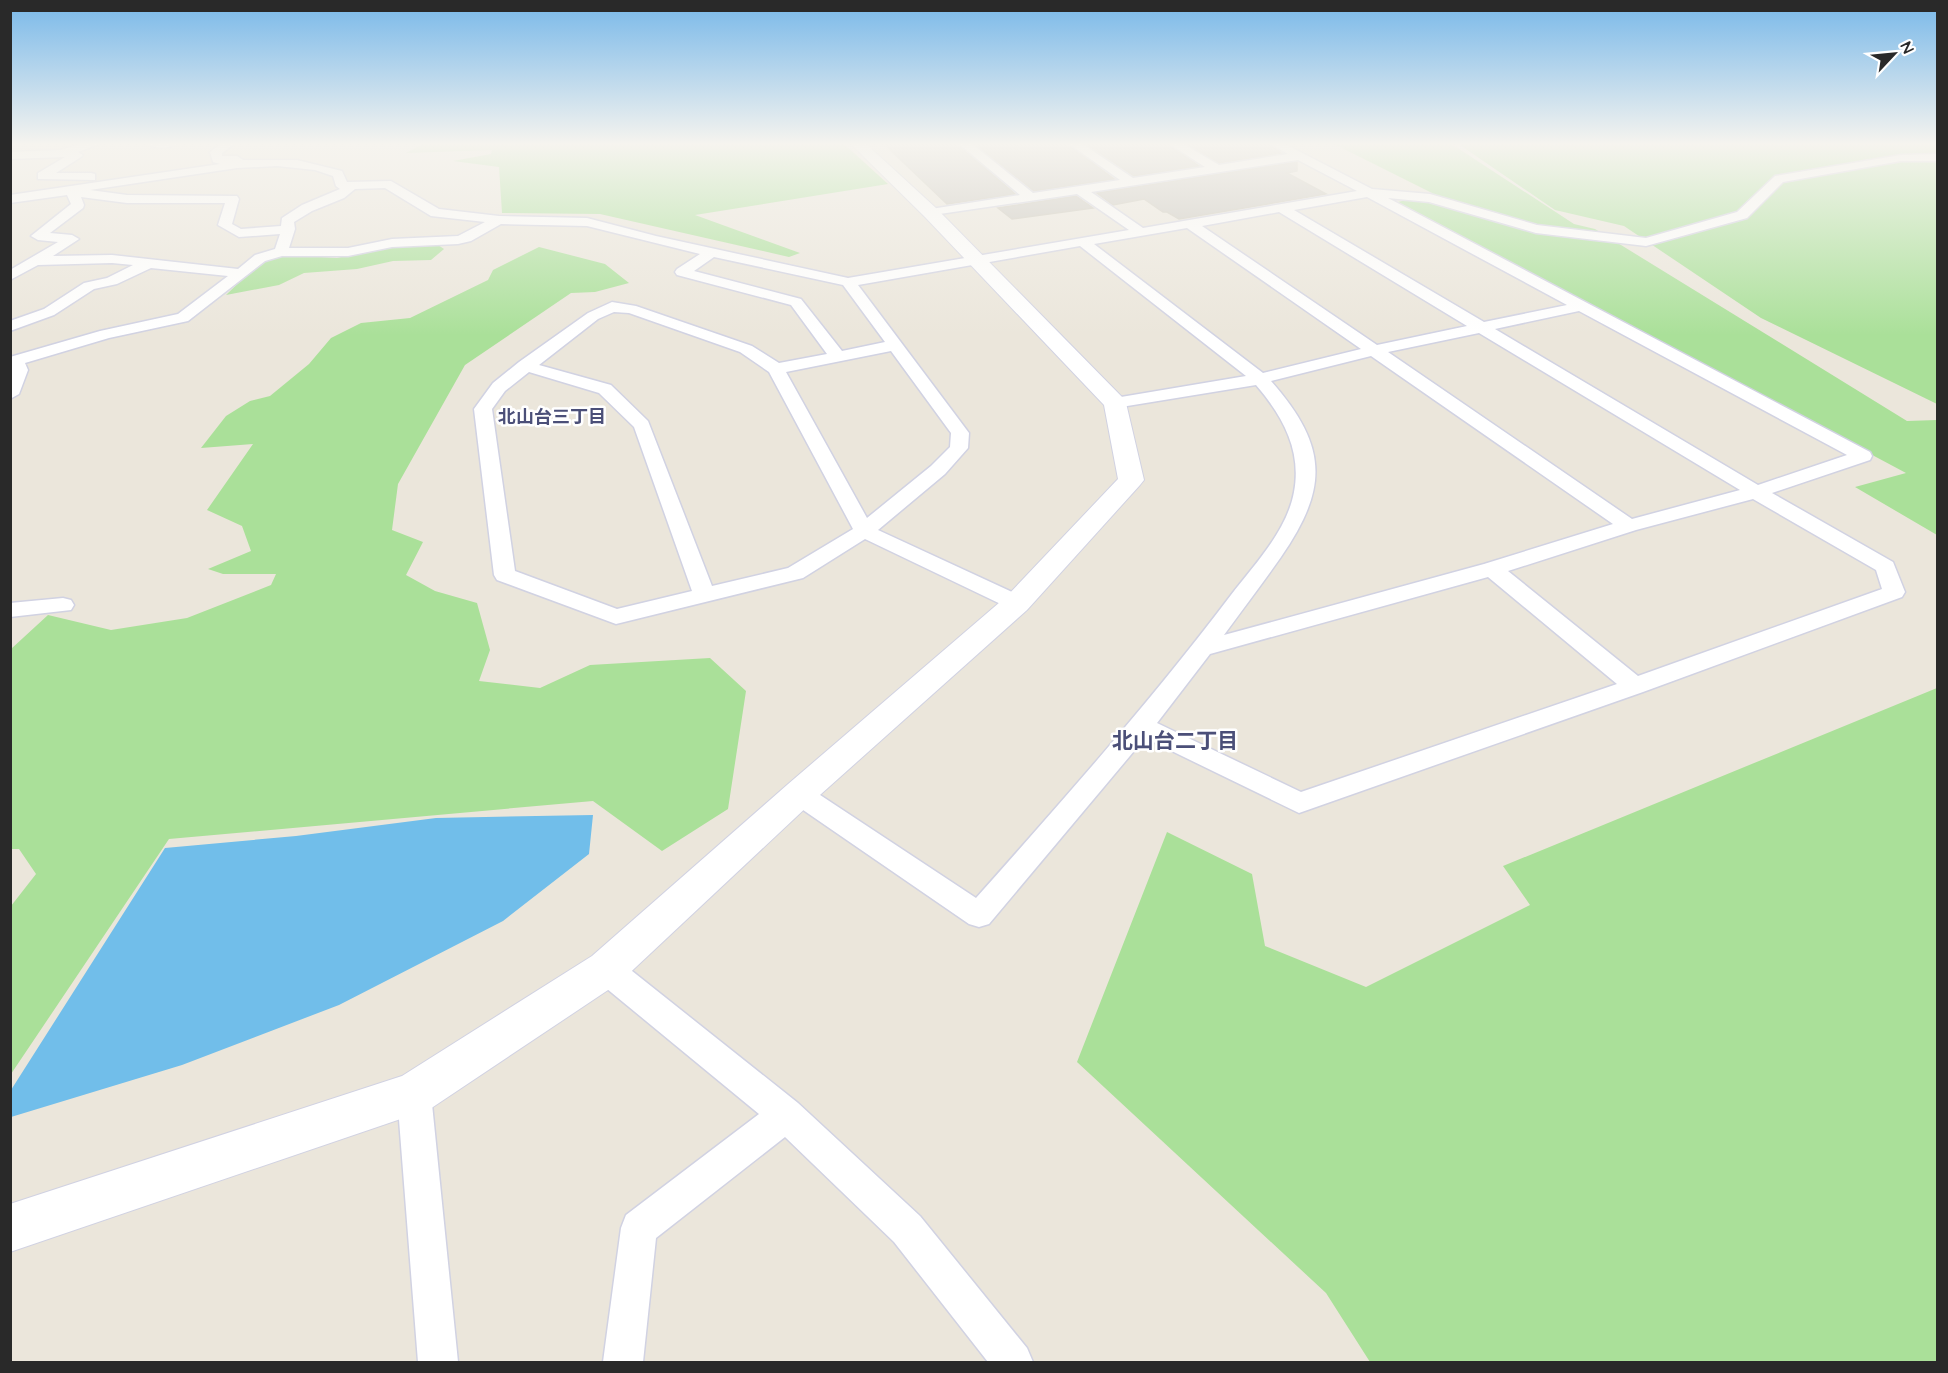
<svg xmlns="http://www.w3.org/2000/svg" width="1948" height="1373" font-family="Quicksand,'Noto Sans JP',sans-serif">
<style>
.green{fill:#aae099}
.water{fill:#71beea}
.building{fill:#c6c3bb;stroke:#c6c2b5;stroke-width:1.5}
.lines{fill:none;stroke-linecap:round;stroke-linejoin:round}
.minor-casing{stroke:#d1d2e2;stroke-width:3}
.tertiary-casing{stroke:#d1d2e2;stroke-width:2}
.minor{fill:#fff;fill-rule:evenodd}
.tertiary{fill:#fff;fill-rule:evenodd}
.labels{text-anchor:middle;stroke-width:5;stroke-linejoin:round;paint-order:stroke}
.far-neighbourhood-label{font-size:18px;font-weight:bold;fill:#4b4f78;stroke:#fff}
.neighbourhood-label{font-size:21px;font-weight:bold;fill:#4b4f78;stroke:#fff}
</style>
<rect width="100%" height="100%" fill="#ebe6db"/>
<path class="green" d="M 425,143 L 843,143 L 888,184 L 695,215 L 800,253 L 789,257 L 600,214 L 502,213 L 499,167 L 453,161 L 491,154 L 492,150 L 406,153 Z
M 1332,143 L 1450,143 L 1574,224 L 1595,229 L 1907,421 L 1937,420 L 1937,535 L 1855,487 L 1906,473 L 1398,202 L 1432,193 Z
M 1457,143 L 1937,143 L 1937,404 L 1761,318 L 1624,226 L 1555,210 Z
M 393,245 L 438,245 L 444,249 L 431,260 L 393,261 L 357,269 L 304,273 L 279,285 L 226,295 L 263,259 L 288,255 L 337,258 Z
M 539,247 L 605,264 L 629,283 L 595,292 L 571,293 L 465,365 L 398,484 L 392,530 L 423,542 L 406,575 L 435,591 L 477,603 L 490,650 L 479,681 L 540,688 L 590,665 L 710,658 L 746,691 L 728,809 L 662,851 L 593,801 L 169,839 L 11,1074 L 11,906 L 36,874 L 19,849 L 11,849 L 11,649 L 48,615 L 111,630 L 187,618 L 271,585 L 276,574 L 223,574 L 208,569 L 251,551 L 242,526 L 207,510 L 253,444 L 201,448 L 226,416 L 250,401 L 270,396 L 309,364 L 331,338 L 361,323 L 410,318 L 488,280 L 493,270 Z
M 1937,688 L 1937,1362 L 1370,1362 L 1326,1293 L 1077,1062 L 1167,832 L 1252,874 L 1265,946 L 1366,987 L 1530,905 L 1503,866 Z"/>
<path class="water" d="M 593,815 L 589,854 L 503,921 L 339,1005 L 182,1065 L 11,1117 L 11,1090 L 165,848 L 296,836 L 436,818 Z"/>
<path class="building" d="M 883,143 L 956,143 L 1015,194 L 947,204 Z
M 974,143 L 1066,143 L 1114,179 L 1034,191 Z
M 1085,143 L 1166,143 L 1199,166 L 1134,176 Z
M 1186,143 L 1267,143 L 1281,153 L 1219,163 Z
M 1297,162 L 1297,171 L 1287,173 L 1326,194 L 1179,219 L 1167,212 L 1163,212 L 1144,199 L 1113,205 L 1097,193 Z
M 1076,196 L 1093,208 L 1012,219 L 998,208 Z"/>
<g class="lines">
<defs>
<path id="minor" d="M 84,143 L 101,143 L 78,152 L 83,155 L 81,157 L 56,173 L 91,173 L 95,174 L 95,180 L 38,179 L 38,173 L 65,157 L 10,159 L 10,152 L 60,150 Z
M 145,143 L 179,143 C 171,149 153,149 145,143 Z
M 222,143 L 235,143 L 222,153 L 222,156 L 237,156 L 243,160 L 297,160 L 342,171 L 347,182 L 391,181 L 439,209 L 499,216 L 587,218 L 656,236 L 848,278 L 1129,230 L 1077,194 L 926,216 L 925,213 L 926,210 L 931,209 L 1020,195 L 958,143 L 971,143 L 1033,193 L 1120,180 L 1068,143 L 1081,143 L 1133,178 L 1205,167 L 1168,143 L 1182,143 L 1219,165 L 1288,154 L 1269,143 L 1283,143 L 1372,189 L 1430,194 L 1537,225 L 1646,238 L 1737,212 L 1775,176 L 1901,155 L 1938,154 L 1938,161 L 1901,161 L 1783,182 L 1747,218 L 1646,246 L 1536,233 L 1429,202 L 1388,198 L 1870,452 L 1872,456 L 1870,460 L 1772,493 L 1893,562 L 1905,592 L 1902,597 L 1643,692 L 1299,813 L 1145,738 L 989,924 L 979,927 L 969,924 L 790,801 L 786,794 L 790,787 L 799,784 L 808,787 L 976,898 C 1064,799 1151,701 1231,595 C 1254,565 1287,531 1294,492 C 1302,450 1282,415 1256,385 L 1115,408 L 1109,407 L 1106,403 L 1109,399 L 1115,398 L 1246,376 L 1080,246 L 858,285 L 969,433 L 968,448 L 945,474 L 878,530 L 1025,598 L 1028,603 L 1025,608 L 1017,610 L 1009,608 L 865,539 L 803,578 L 616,624 L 497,580 L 494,575 L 474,409 L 493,383 L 519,362 L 588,313 L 612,302 L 636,306 L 752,346 L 779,363 L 827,354 L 791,305 L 677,275 L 675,272 L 677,269 L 700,254 L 587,226 L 501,224 L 471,241 L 458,244 L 392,247 L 348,256 L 282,256 L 265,261 L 188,321 L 109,338 L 25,363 L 28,370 L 19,394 L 10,399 L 10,357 L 100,331 L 178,314 L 228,276 L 151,268 L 117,284 L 94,289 L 54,315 L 10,331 L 10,321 L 44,309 L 84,283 L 107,278 L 133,265 L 112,263 L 38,265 L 10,280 L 10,270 L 58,242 L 38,240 L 31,236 L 71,204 L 67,195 L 10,203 L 10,195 L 220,164 L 213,162 L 210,152 ZM 1298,160 L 1357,191 L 1143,228 L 1091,192 ZM 277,166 L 315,170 L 333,176 L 336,186 L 340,189 L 302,205 L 282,218 L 281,226 L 241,229 L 232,224 L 239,199 L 237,196 L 127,195 L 90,190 L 237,168 ZM 385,188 L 431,216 L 485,222 L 458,236 L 392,239 L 348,248 L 289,248 L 295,229 L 294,222 L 312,211 L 344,198 L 355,189 ZM 81,197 L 127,203 L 225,203 L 218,225 L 239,237 L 280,234 L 275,249 L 255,255 L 238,269 L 112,255 L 53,256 L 79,239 L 72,235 L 50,233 L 83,208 L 84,205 ZM 1367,197 L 1567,305 L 1484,322 L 1294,210 ZM 1279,212 L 1467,326 L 1377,345 L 1202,226 ZM 1187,228 L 1361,349 L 1263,373 L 1094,244 ZM 714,257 L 843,285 L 885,342 L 842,351 L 801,299 L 694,271 ZM 1579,311 L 1847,455 L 1758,485 L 1495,329 ZM 614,312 L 629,313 L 740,352 L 769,372 L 853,529 L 788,568 L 712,586 L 648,421 L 611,385 L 539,365 L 598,319 ZM 1479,333 L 1740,490 L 1632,519 L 1388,352 ZM 891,351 L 951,433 L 950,447 L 931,466 L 867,518 L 786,372 ZM 1371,356 L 1613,524 L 1484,564 L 1224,635 C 1243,609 1262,584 1281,557 C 1329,487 1328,446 1271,381 ZM 529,372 L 599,393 L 634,427 L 692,591 L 617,609 L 515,571 L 492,409 L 505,391 ZM 1753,499 L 1876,570 L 1882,589 L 1638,676 L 1508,571 L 1636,530 ZM 1488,577 L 1617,684 L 1301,792 L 1157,723 L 1210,654 Z
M 63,598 L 71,600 L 74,605 L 71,610 L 10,617 L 10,603 Z
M 606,955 L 617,959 L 798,1103 L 920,1216 L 1027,1348 L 1033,1362 L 988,1362 L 894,1242 L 785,1137 L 656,1238 L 643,1362 L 603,1362 L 621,1228 L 626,1215 L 759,1114 L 595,979 L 591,969 L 595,959 Z
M 414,1078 L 426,1083 L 431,1094 L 458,1362 L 418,1362 L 397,1094 L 402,1083 Z"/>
<path id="tertiary" d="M 850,143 L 865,143 L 937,209 L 1123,398 L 1126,403 L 1144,480 L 1140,485 L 1027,610 L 811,803 L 620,982 L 430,1109 L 10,1252 L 10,1204 L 402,1076 L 592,956 L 787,785 L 1007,596 L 1118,479 L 1104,405 L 925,217 Z"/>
</defs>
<use href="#minor" class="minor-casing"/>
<use href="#tertiary" class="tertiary-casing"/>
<use href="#minor" class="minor"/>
<use href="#tertiary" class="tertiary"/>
</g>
<linearGradient id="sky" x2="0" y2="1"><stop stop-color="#78b8e9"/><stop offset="0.43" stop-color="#f6f4ef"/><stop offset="1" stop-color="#f6f4ef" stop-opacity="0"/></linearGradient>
<rect width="1948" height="335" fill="url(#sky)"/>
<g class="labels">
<g class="far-neighbourhood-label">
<text x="552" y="423">北山台三丁目</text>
</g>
<g class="neighbourhood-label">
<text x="1175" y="748">北山台二丁目</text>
</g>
</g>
<rect width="1948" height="1373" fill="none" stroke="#292929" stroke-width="24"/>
<g transform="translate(1894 54) rotate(64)" stroke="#ffffff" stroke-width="4.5" paint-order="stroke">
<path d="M0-4.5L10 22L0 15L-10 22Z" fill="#292929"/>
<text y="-9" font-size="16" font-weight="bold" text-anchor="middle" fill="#292929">N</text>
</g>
</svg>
